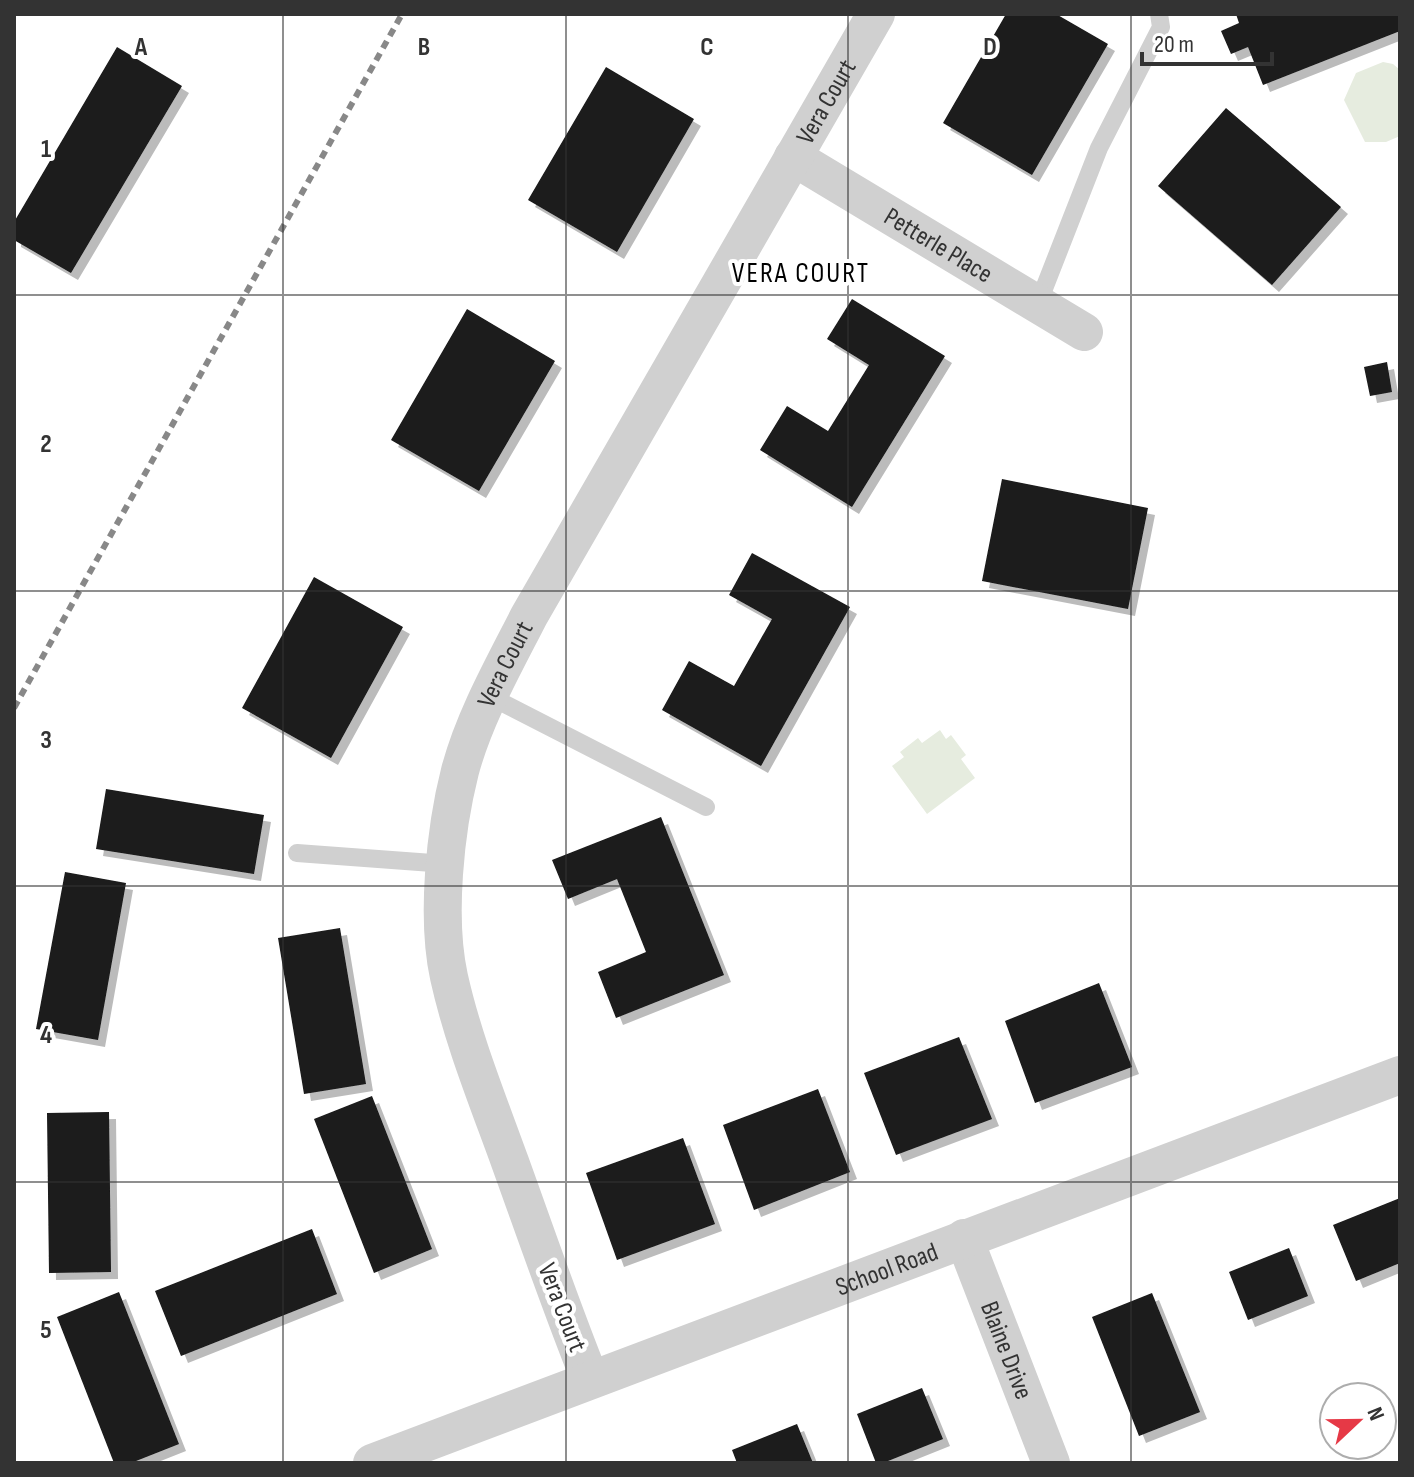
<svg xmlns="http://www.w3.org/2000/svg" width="1414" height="1477" font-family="'Sofia Sans Condensed',sans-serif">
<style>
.green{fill:#e6ecdf}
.building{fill:#1a1a1a;filter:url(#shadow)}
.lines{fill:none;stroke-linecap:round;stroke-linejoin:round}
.lane{stroke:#d0d0d0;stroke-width:18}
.street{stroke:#d0d0d0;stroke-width:38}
.rail{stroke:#888;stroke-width:6;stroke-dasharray:8 6;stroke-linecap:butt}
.grid{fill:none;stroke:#333;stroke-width:2;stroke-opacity:0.55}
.labels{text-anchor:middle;stroke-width:8;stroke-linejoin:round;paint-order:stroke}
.street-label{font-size:26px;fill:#333;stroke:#fff}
.neighbourhood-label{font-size:28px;letter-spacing:2px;fill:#000;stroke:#fff}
.grid-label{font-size:26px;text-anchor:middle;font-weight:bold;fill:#333;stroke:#fff;stroke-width:8;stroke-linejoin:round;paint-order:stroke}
</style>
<defs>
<filter id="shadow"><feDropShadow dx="7" dy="7" stdDeviation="0" flood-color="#0004"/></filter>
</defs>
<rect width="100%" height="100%" fill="#fff"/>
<path class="green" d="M 1383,62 L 1393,64 L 1400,70 L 1400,136 L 1386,142 L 1365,142 L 1344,100 L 1356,73 Z
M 940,730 L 946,739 L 951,735 L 966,755 L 961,759 L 975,778 L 927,814 L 892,766 L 904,757 L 900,752 L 918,738 L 922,743 Z"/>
<path class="building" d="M 1006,14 L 1056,14 L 1108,44 L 1032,175 L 943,123 Z
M 1236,14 L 1400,14 L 1400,31 L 1263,85 L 1248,47 L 1231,54 L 1221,31 L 1239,23 Z
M 117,47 L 182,86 L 71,273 L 14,240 L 14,222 Z
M 606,67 L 694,119 L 617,252 L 528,200 Z
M 1226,108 L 1341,207 L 1272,285 L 1158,186 Z
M 852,299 L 945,356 L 852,507 L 760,450 L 787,406 L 828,431 L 869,365 L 827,339 Z
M 467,309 L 555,361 L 479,491 L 391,440 Z
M 1387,362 L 1392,392 L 1370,396 L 1364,367 Z
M 1002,479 L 1148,508 L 1128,609 L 982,581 Z
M 752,553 L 850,607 L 761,766 L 662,710 L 689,661 L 734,686 L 772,619 L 729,595 Z
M 314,577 L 403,627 L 331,758 L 242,708 Z
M 106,789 L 264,815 L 254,874 L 96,849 Z
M 661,817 L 724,975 L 616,1018 L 598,972 L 646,952 L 617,879 L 568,899 L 552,860 Z
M 65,872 L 126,883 L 98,1040 L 36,1029 Z
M 340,928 L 366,1084 L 304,1094 L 278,938 Z
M 1099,983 L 1132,1067 L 1035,1103 L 1005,1021 Z
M 959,1037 L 992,1119 L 896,1155 L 864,1073 Z
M 818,1089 L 850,1172 L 754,1210 L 723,1125 Z
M 372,1096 L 432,1249 L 374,1273 L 314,1119 Z
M 109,1112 L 111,1272 L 49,1273 L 47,1113 Z
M 683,1138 L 715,1224 L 617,1260 L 586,1173 Z
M 1400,1198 L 1400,1263 L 1356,1281 L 1333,1225 Z
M 312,1229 L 337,1294 L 181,1356 L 155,1291 Z
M 1289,1248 L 1308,1296 L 1248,1320 L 1229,1272 Z
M 119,1292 L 179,1444 L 131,1463 L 114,1463 L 57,1317 Z
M 1152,1293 L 1200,1412 L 1139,1436 L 1092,1317 Z
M 922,1388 L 943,1439 L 883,1463 L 876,1463 L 857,1414 Z
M 797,1424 L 813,1463 L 737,1463 L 732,1450 Z"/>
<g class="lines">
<path class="lane" d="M 1038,304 L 1099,148 L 1161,27 L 1159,14
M 489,696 L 706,807
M 297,853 L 446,864"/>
<g class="street">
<path id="s1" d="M 793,157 L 1084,332"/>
<path id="s2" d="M 964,1238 L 1051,1463"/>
<path id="s3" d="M 590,1379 C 561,1307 536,1234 510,1162 C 488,1101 463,1040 449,977 C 436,918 445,830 460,771 C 474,718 504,665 529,616 L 876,14"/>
<path id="s4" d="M 372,1463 L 1400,1075"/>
</g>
<path class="rail" d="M 14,708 L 402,14"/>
</g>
<path class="grid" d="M 283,14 L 283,1463M 566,14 L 566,1463M 848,14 L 848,1463M 1131,14 L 1131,1463M 14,295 L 1400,295M 14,591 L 1400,591M 14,886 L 1400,886M 14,1182 L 1400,1182"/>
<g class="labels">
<g class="street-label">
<text dy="9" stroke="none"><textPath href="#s3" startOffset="1398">Vera Court</textPath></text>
<text dy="9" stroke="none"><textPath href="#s1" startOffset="170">Petterle Place</textPath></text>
<text dy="9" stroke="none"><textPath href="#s3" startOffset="750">Vera Court</textPath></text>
<text dy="9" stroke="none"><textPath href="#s4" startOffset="550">School Road</textPath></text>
<text transform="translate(563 1307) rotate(69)" y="9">Vera Court</text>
<text dy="9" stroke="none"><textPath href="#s2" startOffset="120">Blaine Drive</textPath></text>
</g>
<g class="neighbourhood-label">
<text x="801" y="282">VERA COURT</text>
</g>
</g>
<g class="grid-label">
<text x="141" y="55">A</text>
<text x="424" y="55">B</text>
<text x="707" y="55">C</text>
<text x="990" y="55">D</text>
<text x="46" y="157">1</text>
<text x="46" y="452">2</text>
<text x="46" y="748">3</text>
<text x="46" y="1043">4</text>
<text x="46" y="1338">5</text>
</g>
<rect width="1414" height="1477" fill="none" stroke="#333333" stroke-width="32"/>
<g transform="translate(1358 1421) rotate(68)"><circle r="38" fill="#ffffff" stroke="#adadad" stroke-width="2"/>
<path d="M0-6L14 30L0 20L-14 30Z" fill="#e63946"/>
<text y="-12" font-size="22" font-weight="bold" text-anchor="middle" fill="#333333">N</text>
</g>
<path d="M1142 52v12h130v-12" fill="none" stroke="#333333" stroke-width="4"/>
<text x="1154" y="52" font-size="24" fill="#333333" stroke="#ffffff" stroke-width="6" paint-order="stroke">20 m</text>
</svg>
